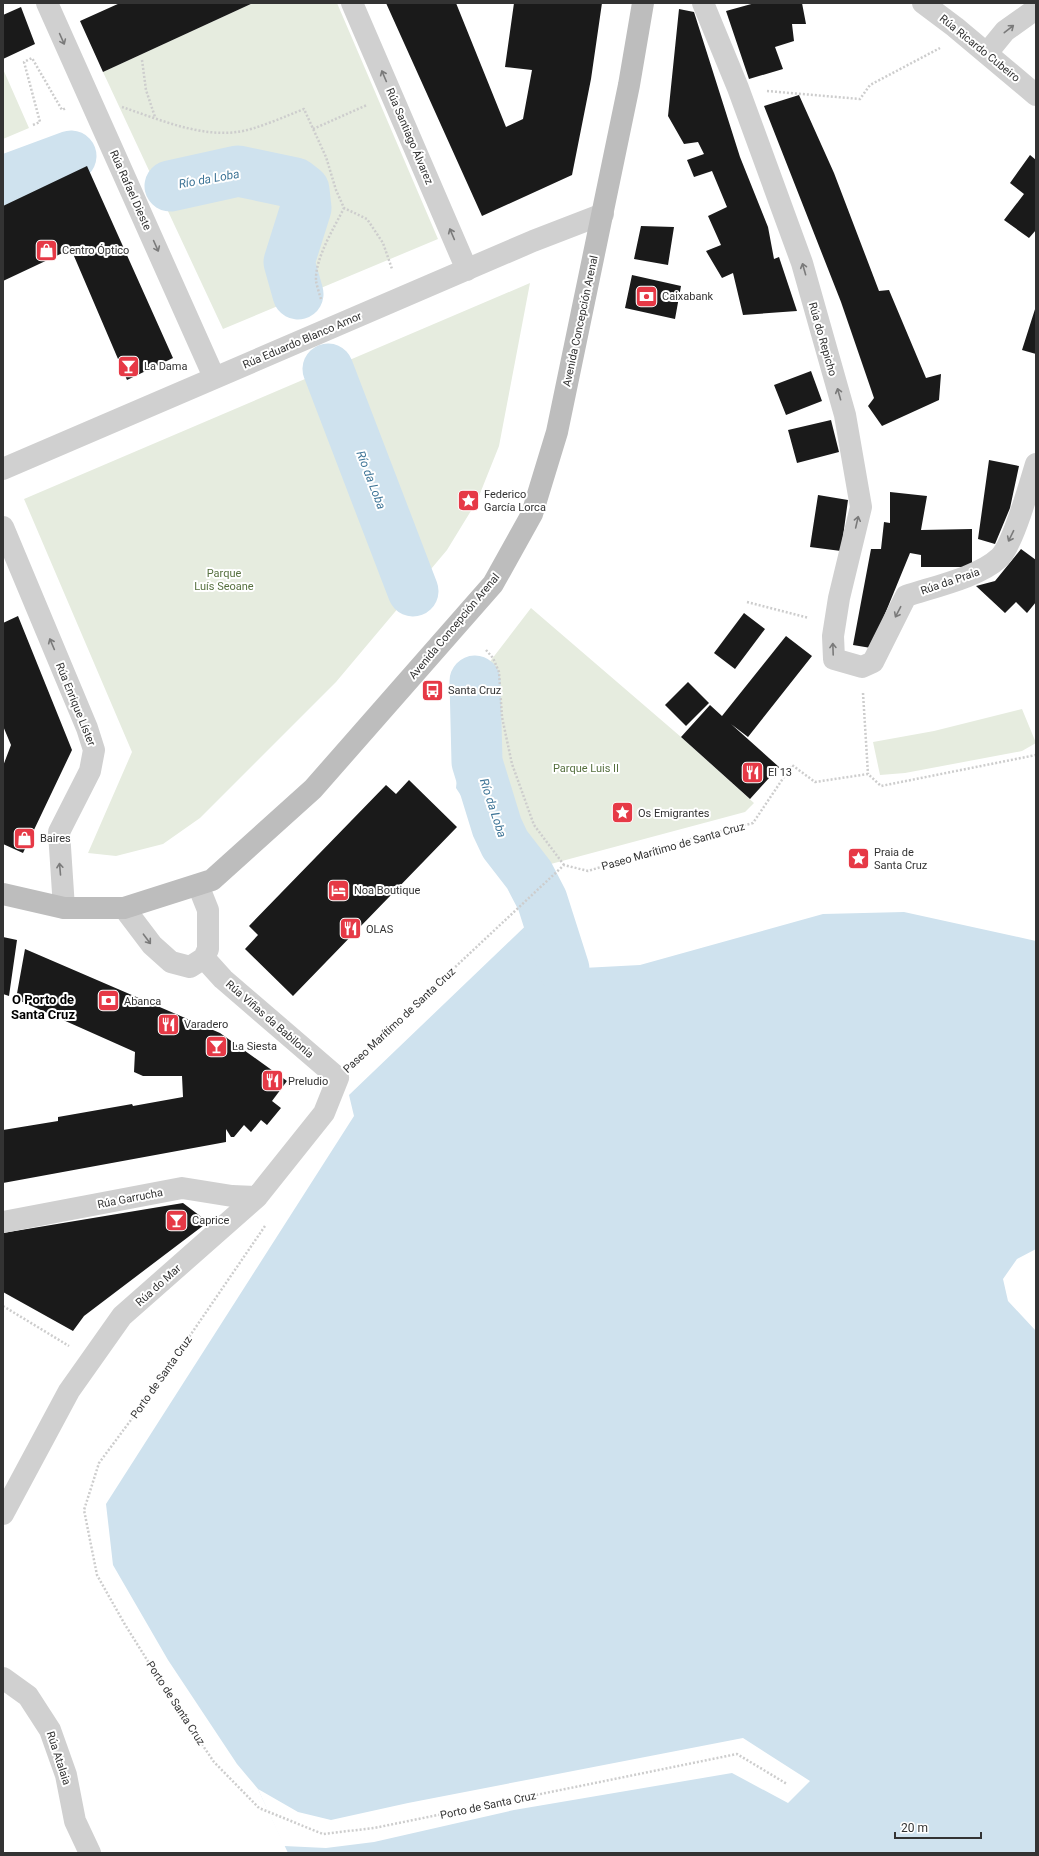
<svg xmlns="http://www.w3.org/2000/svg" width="1039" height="1856" font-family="Roboto,sans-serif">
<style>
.green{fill:#e6ecdf}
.water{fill:#cfe2ee}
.pier{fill:#fff}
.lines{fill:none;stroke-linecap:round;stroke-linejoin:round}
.river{stroke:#cfe2ee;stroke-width:51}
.building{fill:#1a1a1a}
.path{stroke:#cdcdcd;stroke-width:2.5;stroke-dasharray:2 2;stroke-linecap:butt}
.street{stroke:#d0d0d0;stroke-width:22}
.secondary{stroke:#bdbdbd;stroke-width:22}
.oneway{stroke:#7a7a7a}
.labels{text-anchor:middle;stroke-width:4;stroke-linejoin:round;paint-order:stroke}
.street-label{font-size:11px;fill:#333;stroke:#fff}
.poi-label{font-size:11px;fill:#333;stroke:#fff;text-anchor:start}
.park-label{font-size:11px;fill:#56703f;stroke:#fff}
.water-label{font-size:12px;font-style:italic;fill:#3f7597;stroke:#fff}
.quarter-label{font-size:13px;font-weight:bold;fill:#000;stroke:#fff}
</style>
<rect width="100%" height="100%" fill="#fff"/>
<path class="green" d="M 253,3 L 337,3 L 438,239 L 223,329 L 103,72 Z
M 3,69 L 29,128 L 3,139 Z
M 530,283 L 499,446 L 477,501 L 447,550 L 336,682 L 200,818 L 163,844 L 116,856 L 88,853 L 132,752 L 24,499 Z
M 531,608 L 681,737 L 754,803 L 745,812 L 547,865 L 516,842 L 483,697 L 475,681 Z
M 1022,709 L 1036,743 L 1022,751 L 905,773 L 880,775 L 873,742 L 934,731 Z"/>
<path class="water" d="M 475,681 L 483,697 L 516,842 L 495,848 L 456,788 L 461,737 L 463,697 Z
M 541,911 L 564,969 L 640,965 L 823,914 L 904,912 L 1036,941 L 1036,1249 L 1017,1259 L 1003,1279 L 1008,1301 L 1036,1331 L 1036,1853 L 288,1853 L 258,1789 L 237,1764 L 168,1660 L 113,1565 L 106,1504 L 354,1116 L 349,1095 Z"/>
<path class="pier" d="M 743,1738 L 810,1781 L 788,1803 L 732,1773 L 514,1810 L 374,1842 L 326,1848 L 284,1846 L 258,1789 L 298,1812 L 331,1820 L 408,1803 Z"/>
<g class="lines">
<path class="river" d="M 3,181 L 71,156
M 170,186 L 238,171 L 295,183 L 304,190 L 306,208 L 289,262 L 298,294
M 328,369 L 413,591
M 475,681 L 477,762 L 497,827 L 505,844 L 529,875 L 542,900 L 564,969"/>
</g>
<path class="building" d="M 120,3 L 253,3 L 103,72 L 80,21 Z
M 386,3 L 456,3 L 506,127 L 523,119 L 532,70 L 505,67 L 514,3 L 602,3 L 591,79 L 572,175 L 482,216 Z
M 755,3 L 802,3 L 806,24 L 792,24 L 794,41 L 775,47 L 783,69 L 749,79 L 726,11 Z
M 21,7 L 35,44 L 3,59 L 3,15 Z
M 679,9 L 694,12 L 740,157 L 768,227 L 774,259 L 779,257 L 797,311 L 743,315 L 733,273 L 722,278 L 706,251 L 721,245 L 708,216 L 727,207 L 712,171 L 694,177 L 687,160 L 704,154 L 698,142 L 684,144 L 668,116 Z
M 799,95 L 834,173 L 879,291 L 889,290 L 926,378 L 941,374 L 939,400 L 882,426 L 868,406 L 874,398 L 841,302 L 764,106 Z
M 1030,155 L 1036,160 L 1036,230 L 1029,238 L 1004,220 L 1024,194 L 1010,183 Z
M 87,166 L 173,358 L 127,380 L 71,249 L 3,281 L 3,206 Z
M 641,226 L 674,227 L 668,265 L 634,259 Z
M 632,275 L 681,286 L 675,319 L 625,308 Z
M 1036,306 L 1036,354 L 1022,350 Z
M 811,371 L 822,401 L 786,415 L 774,385 Z
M 831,420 L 839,452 L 797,463 L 788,430 Z
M 989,460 L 1019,466 L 1010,508 L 995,544 L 978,539 Z
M 890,492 L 927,496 L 921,530 L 972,529 L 972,567 L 921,567 L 921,555 L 910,553 L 871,648 L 853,645 L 871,549 L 881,549 L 884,522 L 890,523 Z
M 818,495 L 848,500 L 841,551 L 810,547 Z
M 1021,549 L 1036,560 L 1036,602 L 1027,613 L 1016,602 L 1005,613 L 976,586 L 995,581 Z
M 744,613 L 765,629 L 735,669 L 714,653 Z
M 18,616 L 72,750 L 23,853 L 3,844 L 3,766 L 11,745 L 3,726 L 3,623 Z
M 786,636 L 812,656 L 748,737 L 731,724 L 779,767 L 750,799 L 681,737 L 710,705 L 722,716 Z
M 688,682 L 709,703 L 686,726 L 665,705 Z
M 409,780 L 457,827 L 293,996 L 245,949 L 258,935 L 249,926 L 386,785 L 396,794 Z
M 3,937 L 17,940 L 9,996 L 3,994 Z
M 25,949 L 220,1033 L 287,1081 L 272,1101 L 281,1108 L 267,1125 L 261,1120 L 251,1132 L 244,1125 L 234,1137 L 231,1137 L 226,1129 L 226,1142 L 3,1183 L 3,1130 L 58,1121 L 58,1117 L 132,1104 L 133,1106 L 183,1097 L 182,1076 L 143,1076 L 134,1072 L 135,1052 L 16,999 Z
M 183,1203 L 208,1222 L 84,1316 L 73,1331 L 3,1292 L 3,1233 Z"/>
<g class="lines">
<path class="path" d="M 142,60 L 146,90 L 155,117
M 767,91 L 860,99 L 870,85 L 940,48
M 122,107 C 158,119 199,137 237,132 C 255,130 286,116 304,109 L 326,157 L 336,190 L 344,208 L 367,219 L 383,243 L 392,269
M 33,125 L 40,122 L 24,62 L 32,58 L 62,110 L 66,108
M 313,129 L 367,105
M 321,299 C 319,293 317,286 316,281 C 315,258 334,228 344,208
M 747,602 L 809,618
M 486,650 L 493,658 L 499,672 L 502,717 L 512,764 L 534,825 L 564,865
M 863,693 L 868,774
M 356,1060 L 564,865 L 588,871 L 694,838 L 753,823 L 792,765 L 815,782 L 868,774 L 881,786 L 1036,755
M 265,1226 L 148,1397 L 99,1463 L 84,1510 L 97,1575 L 124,1623 L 174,1703 L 214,1762 L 259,1808 L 323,1834 L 374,1828 L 737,1754 L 787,1784
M 3,1306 L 69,1346"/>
<path class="street" d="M 47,3 L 214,377
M 352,3 L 467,270
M 703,3 L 738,88 L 802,263 L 845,415 L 861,507 L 839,598 L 833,636 L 834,659 L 862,667 L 873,662 L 906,596 C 933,587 979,577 999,558 C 1013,546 1030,483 1036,464
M 923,3 L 955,27 L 1036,95
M 987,53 L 1005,31 L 1036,9
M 3,469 L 533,241 L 603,214
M 3,527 L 87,728 L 94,750 L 90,771 L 59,832 L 64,908
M 124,908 L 152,945 L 171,962 L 190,967 L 204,958 L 208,949 L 208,910 L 198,885
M 3,1222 L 182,1188 L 232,1196 L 257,1197
M 3,1514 L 69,1391 L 122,1316 L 257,1197 L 324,1113 L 338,1078 L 223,979 L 204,958
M 3,1678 L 28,1696 L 50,1730 L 66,1775 L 75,1821 L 90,1853"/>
<path class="secondary" d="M 3,894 L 64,908 L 124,908 L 212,880 L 313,789 L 493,584 L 532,514 L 557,432 L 629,85 L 643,3"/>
</g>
<defs><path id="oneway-shaft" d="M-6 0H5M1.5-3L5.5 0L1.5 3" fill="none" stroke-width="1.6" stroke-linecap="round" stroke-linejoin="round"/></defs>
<g class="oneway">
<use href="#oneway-shaft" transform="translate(1009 29) rotate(-38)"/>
<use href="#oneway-shaft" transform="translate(62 39) rotate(66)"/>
<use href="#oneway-shaft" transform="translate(384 76) rotate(-113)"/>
<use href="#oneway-shaft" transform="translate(452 234) rotate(-113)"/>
<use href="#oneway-shaft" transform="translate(156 246) rotate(66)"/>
<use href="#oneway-shaft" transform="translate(804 269) rotate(-106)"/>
<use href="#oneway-shaft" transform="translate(839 394) rotate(-106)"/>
<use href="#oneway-shaft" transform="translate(857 522) rotate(-77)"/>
<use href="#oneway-shaft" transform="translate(1011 536) rotate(116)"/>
<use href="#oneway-shaft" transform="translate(898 612) rotate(117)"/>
<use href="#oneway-shaft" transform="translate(52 644) rotate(-113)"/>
<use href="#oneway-shaft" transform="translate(833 649) rotate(-92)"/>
<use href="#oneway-shaft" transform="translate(60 869) rotate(-95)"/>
<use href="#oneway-shaft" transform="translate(147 939) rotate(53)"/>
</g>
<defs>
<symbol id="shop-square" viewBox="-11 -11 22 22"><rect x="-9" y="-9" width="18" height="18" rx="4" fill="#e63946" stroke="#fff"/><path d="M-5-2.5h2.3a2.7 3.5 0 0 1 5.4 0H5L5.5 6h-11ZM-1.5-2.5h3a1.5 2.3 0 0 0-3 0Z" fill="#fff"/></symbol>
<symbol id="bank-square" viewBox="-11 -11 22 22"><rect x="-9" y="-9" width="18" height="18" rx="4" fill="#e63946" stroke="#fff"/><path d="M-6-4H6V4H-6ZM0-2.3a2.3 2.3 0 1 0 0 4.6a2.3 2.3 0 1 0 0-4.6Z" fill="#fff"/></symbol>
<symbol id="bar-square" viewBox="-11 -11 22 22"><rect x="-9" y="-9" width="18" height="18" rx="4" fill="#e63946" stroke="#fff"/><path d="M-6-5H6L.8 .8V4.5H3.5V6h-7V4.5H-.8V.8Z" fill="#fff"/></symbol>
<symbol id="sight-square" viewBox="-11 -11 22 22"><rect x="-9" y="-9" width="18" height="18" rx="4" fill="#e63946" stroke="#fff"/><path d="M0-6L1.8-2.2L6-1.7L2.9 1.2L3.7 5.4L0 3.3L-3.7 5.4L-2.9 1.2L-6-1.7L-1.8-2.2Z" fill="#fff"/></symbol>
<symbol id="bus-square" viewBox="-11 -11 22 22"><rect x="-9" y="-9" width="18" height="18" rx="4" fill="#e63946" stroke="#fff"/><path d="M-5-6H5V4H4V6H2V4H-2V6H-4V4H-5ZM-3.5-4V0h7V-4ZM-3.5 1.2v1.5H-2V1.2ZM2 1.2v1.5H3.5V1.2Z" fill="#fff"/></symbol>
<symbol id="restaurant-square" viewBox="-11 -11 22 22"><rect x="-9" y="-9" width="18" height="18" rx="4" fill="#e63946" stroke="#fff"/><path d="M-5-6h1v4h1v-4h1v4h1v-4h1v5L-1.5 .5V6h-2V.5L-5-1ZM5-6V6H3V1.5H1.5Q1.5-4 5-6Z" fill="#fff"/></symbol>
<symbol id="hotel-square" viewBox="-11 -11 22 22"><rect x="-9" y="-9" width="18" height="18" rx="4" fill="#e63946" stroke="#fff"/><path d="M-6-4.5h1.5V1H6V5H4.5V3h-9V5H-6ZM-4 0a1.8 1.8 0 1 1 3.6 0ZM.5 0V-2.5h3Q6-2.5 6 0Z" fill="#fff"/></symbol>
</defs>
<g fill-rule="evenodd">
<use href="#shop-square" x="34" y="238" width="25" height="25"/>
<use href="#bank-square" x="634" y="284" width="25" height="25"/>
<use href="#bar-square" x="116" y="354" width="25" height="25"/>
<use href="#sight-square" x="456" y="488" width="25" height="25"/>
<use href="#bus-square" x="420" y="678" width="25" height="25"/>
<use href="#restaurant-square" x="740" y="760" width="25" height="25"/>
<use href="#sight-square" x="610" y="800" width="25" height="25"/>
<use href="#shop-square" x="12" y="826" width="25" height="25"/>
<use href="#sight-square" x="846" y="846" width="25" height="25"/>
<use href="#hotel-square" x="326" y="878" width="25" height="25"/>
<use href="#restaurant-square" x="338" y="916" width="25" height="25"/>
<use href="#bank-square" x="96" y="988" width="25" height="25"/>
<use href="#restaurant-square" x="156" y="1012" width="25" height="25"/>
<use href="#bar-square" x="204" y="1034" width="25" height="25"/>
<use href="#restaurant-square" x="260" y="1068" width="25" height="25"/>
<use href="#bar-square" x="164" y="1208" width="25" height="25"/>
</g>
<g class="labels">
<g class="street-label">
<text transform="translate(980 48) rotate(39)" y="4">Rúa Ricardo Cubeiro</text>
<text transform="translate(410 136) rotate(67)" y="4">Rúa Santiago Álvarez</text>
<text transform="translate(131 190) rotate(66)" y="4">Rúa Rafael Dieste</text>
<text transform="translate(580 321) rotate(-78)" y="4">Avenida Concepción Arenal</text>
<text transform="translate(823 339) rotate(74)" y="4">Rúa do Repicho</text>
<text transform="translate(302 340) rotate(-23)" y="4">Rúa Eduardo Blanco Amor</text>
<text transform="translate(950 581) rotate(-19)" y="4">Rúa da Praia</text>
<text transform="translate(454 626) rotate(-50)" y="4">Avenida Concepción Arenal</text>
<text transform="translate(76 704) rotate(68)" y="4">Rúa Enrique Líster</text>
<text transform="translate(673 846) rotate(-16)" y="4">Paseo Marítimo de Santa Cruz</text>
<text transform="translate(270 1019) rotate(41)" y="4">Rúa Viñas da Babilonia</text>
<text transform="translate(399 1020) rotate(-43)" y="4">Paseo Marítimo de Santa Cruz</text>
<text transform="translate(130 1198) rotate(-11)" y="4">Rúa Garrucha</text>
<text transform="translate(158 1285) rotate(-42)" y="4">Rúa do Mar</text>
<text transform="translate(161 1377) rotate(-55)" y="4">Porto de Santa Cruz</text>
<text transform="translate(176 1703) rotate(57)" y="4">Porto de Santa Cruz</text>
<text transform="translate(59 1758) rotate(72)" y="4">Rúa Atalaia</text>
<text transform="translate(488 1805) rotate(-12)" y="4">Porto de Santa Cruz</text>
</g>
<g class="poi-label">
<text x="62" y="254">Centro Óptico</text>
<text x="662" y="300">Caixabank</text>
<text x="144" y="370">La Dama</text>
<text x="484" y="498">Federico<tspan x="484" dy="13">García Lorca</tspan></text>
<text x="448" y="694">Santa Cruz</text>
<text x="768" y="776">El 13</text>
<text x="638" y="817">Os Emigrantes</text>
<text x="40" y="842">Baires</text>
<text x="874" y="856">Praia de<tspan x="874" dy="13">Santa Cruz</tspan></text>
<text x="354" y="894">Noa Boutique</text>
<text x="366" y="933">OLAS</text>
<text x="124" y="1005">Abanca</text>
<text x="184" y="1028">Varadero</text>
<text x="232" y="1050">La Siesta</text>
<text x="288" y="1085">Preludio</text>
<text x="192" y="1224">Caprice</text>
</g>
<g class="park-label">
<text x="224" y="577">Parque<tspan x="224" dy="13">Luís Seoane</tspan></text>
<text x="586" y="772">Parque Luis II</text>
</g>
<g class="water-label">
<text transform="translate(209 179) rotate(-10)" y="4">Río da Loba</text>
<text transform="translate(371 480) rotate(69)" y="4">Río da Loba</text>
<text transform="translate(493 808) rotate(72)" y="4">Río da Loba</text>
</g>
<g class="quarter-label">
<text x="43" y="1004">O Porto de<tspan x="43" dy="15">Santa Cruz</tspan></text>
</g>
</g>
<rect width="1039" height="1856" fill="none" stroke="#333333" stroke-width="8"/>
<path d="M895 1832v6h86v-6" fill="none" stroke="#333333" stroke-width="2"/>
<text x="901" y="1832" font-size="12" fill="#333333" stroke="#ffffff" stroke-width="3" paint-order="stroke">20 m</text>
</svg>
